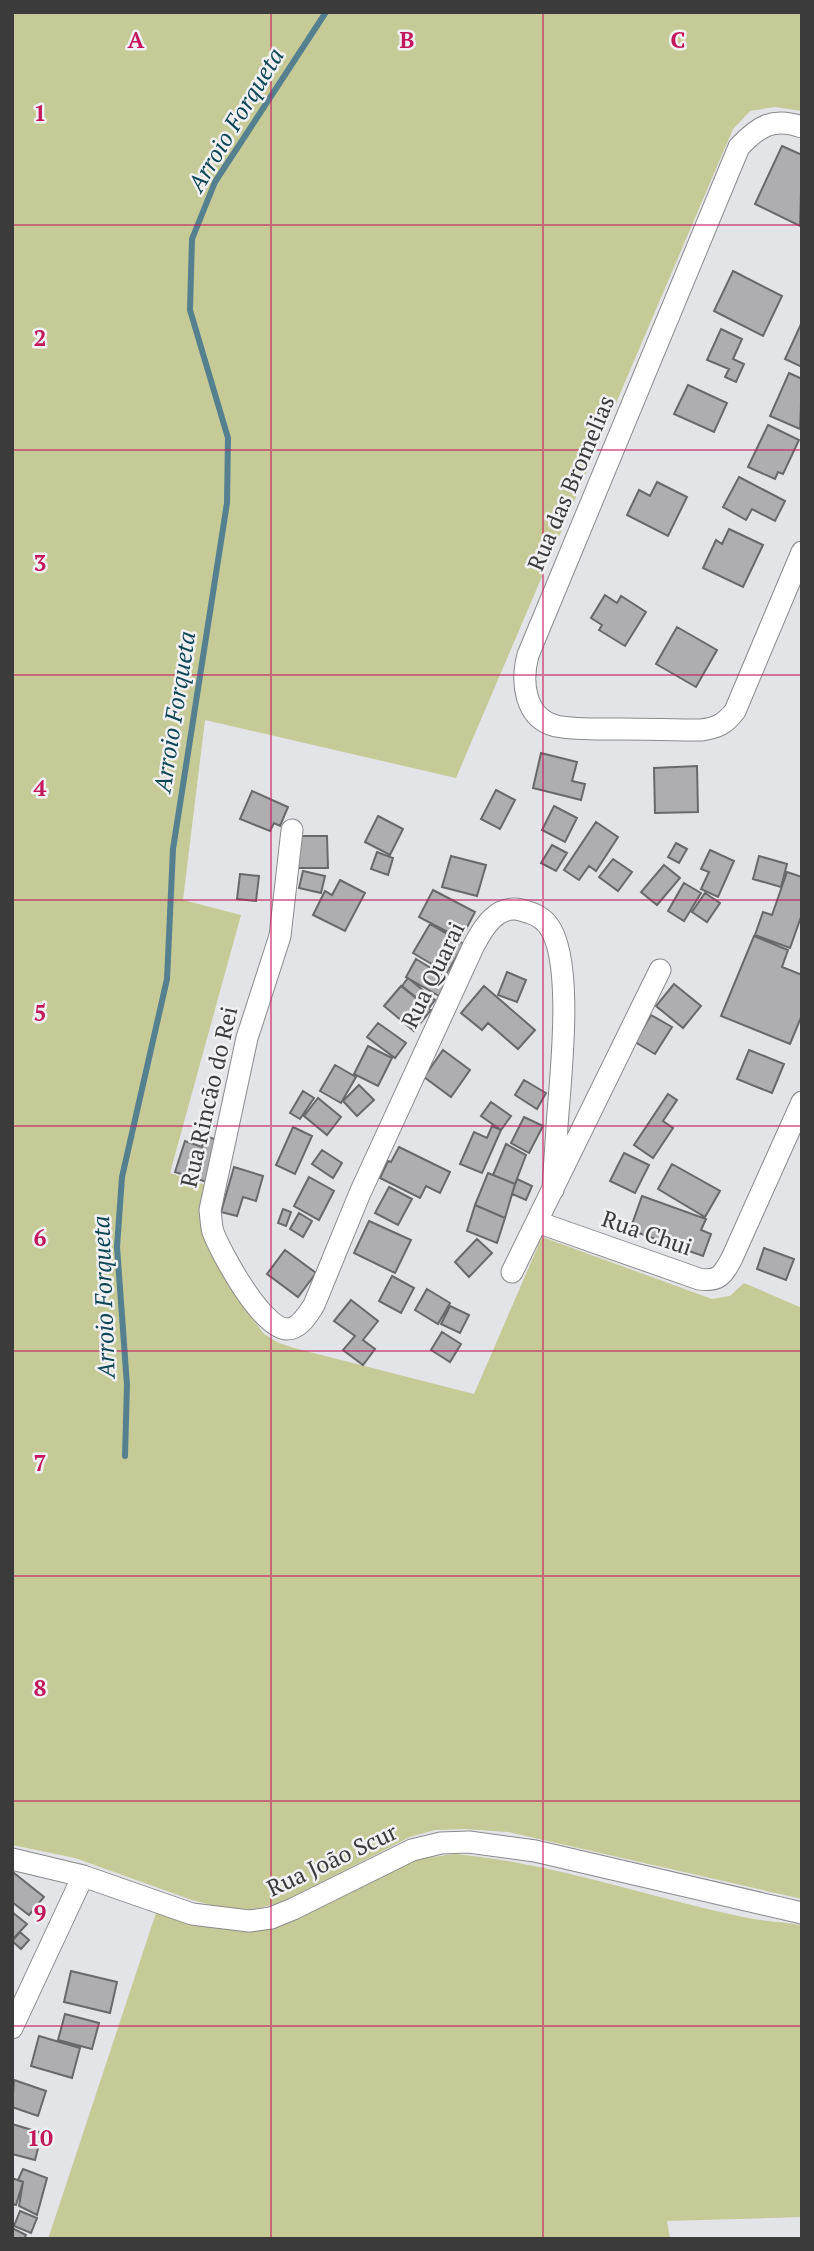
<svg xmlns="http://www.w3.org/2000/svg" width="814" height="2251" font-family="'PT Serif',serif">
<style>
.green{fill:#c6ca96}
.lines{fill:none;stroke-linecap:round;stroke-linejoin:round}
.stream{stroke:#54808f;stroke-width:6}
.building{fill:#aeaeb1;stroke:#68696b;stroke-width:2}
.street-casing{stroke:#8a8a8d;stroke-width:23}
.street{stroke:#fff;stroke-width:21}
.grid{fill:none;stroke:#c2185b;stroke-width:2;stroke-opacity:0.55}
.labels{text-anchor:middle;stroke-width:5;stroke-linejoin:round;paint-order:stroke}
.street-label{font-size:23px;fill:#3b3b3c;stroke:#f1f1f4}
.water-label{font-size:24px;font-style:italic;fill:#0e4656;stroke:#f1f1f4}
.grid-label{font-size:23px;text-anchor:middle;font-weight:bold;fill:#c2185b;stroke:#f1f1f4;stroke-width:5;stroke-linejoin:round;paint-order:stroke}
</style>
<rect width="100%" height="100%" fill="#e3e4e7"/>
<path class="green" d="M 12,12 L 802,12 L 802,111 L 775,107 L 750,111 L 733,129 L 456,778 L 205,720 L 183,900 L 241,915 L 170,1173 L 205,1185 L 201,1212 L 209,1245 L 247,1312 L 264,1334 L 279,1343 L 294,1348 L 474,1394 L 542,1237 L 712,1299 L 730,1296 L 744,1283 L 802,1308 L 802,1899 L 508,1832 L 465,1829 L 435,1830 L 410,1837 L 281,1903 L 254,1909 L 230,1910 L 192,1900 L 75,1858 L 12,1845 Z
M 455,1854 C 554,1863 647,1897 743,1917 C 762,1921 782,1922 802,1925 L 802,2217 L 667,2221 L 670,2239 L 48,2239 L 156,1913 L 226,1929 L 251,1929 L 411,1860 Z"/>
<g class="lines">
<path class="stream" d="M 125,1456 L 127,1385 L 117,1247 L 122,1177 L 167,979 L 173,849 L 227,503 L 228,438 L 190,310 L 192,239 L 215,182 L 326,12"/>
</g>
<path class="building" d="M 782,146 L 802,155 L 800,226 L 755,204 Z
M 733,271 L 782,296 L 763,336 L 714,311 Z
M 802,322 L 802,367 L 785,359 Z
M 721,329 L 742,339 L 733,359 L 744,364 L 736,382 L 725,377 L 729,369 L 707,360 Z
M 789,373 L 802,379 L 800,429 L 770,416 Z
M 688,385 L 727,403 L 714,432 L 674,414 Z
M 768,425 L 799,440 L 783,474 L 778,472 L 775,479 L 748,467 Z
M 739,477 L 785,501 L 775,521 L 752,509 L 746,520 L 723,507 Z
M 657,482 L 687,497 L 668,536 L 627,515 L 639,490 L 650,496 Z
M 729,529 L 763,545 L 743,587 L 703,568 L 716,540 L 722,544 Z
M 605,595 L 617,603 L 621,596 L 646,612 L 625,646 L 599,630 L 602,625 L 591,618 Z
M 677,627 L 717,650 L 696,687 L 656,664 Z
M 541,753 L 577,762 L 572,781 L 585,784 L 581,800 L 533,788 Z
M 697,766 L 698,812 L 655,813 L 654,768 Z
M 496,790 L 515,800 L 500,829 L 481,819 Z
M 252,791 L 288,807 L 280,826 L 274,823 L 270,831 L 240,819 Z
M 554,806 L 577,818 L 565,842 L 542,830 Z
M 378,816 L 403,829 L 390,855 L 365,842 Z
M 596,822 L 618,837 L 596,871 L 589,866 L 579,880 L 564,870 Z
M 297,836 L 327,836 L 328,868 L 297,868 Z
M 676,843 L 687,849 L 679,863 L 668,857 Z
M 552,845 L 567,853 L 556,871 L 541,863 Z
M 710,850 L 734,861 L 718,897 L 701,889 L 709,872 L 701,869 Z
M 377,852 L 393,858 L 388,875 L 371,869 Z
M 451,856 L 486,865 L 477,896 L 442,887 Z
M 759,856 L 787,864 L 781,887 L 753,879 Z
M 613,859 L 632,872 L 618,891 L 599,877 Z
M 664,865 L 680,878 L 657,905 L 641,892 Z
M 303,871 L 325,876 L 321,893 L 299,888 Z
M 787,872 L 802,877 L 802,914 L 790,948 L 755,935 L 763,912 L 772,915 Z
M 240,874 L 259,876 L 256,901 L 237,899 Z
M 340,880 L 365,893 L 345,931 L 313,915 L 325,891 L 332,895 Z
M 684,883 L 701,893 L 684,921 L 668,911 Z
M 433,890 L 475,912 L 461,939 L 419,917 Z
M 705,893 L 720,903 L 707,922 L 692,912 Z
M 430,924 L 464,944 L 447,973 L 413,953 Z
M 754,936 L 788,950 L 782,967 L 802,975 L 802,1015 L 790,1044 L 721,1016 Z
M 416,959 L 449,979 L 439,996 L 406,977 Z
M 507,972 L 526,980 L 517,1002 L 498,995 Z
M 408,978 L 435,1000 L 429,1008 L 402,986 Z
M 674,984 L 701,1006 L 683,1028 L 656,1006 Z
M 401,986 L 431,1010 L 414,1031 L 384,1006 Z
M 484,986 L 535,1030 L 518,1049 L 488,1023 L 482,1030 L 461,1013 Z
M 651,1015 L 672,1027 L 655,1054 L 635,1042 Z
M 378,1023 L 406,1043 L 395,1058 L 367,1037 Z
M 368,1046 L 392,1058 L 378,1086 L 354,1074 Z
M 443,1050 L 470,1070 L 451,1097 L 424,1077 Z
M 749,1050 L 784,1064 L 772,1093 L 737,1079 Z
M 335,1065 L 356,1077 L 341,1103 L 320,1091 Z
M 524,1080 L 546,1093 L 537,1109 L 515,1095 Z
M 359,1085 L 374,1100 L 357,1116 L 343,1101 Z
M 303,1091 L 314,1098 L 300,1119 L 290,1113 Z
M 668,1094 L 677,1100 L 663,1121 L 673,1128 L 653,1158 L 634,1145 Z
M 318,1098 L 341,1117 L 327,1135 L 304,1116 Z
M 491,1102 L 511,1116 L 501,1130 L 481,1116 Z
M 524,1117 L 543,1126 L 529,1153 L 511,1143 Z
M 492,1126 L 501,1130 L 482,1173 L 460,1164 L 474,1132 L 487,1138 Z
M 293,1127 L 312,1136 L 295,1174 L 276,1165 Z
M 205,1136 L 220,1141 L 207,1182 L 175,1172 L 185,1141 L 202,1147 Z
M 506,1144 L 526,1155 L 515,1184 L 493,1175 Z
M 399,1147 L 450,1172 L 440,1193 L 426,1186 L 420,1198 L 380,1178 L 388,1161 L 391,1162 Z
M 322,1150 L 342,1163 L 333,1178 L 312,1164 Z
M 624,1153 L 649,1165 L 635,1193 L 610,1181 Z
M 672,1164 L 720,1191 L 705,1217 L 658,1189 Z
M 234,1167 L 263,1176 L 256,1201 L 243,1197 L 237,1216 L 221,1212 Z
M 488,1173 L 515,1184 L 505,1218 L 475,1205 Z
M 309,1177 L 334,1191 L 319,1220 L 294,1206 Z
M 517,1179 L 532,1186 L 526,1200 L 512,1194 Z
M 389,1187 L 412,1199 L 398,1225 L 375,1213 Z
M 642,1196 L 706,1219 L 701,1230 L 711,1234 L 703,1256 L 630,1230 Z
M 475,1205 L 505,1218 L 497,1243 L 467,1231 Z
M 283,1209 L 291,1212 L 286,1226 L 278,1223 Z
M 299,1213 L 312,1221 L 303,1237 L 290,1229 Z
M 369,1221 L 411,1240 L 395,1273 L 354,1253 Z
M 477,1239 L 492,1253 L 469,1277 L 455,1262 Z
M 764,1248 L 794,1259 L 786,1280 L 757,1269 Z
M 285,1250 L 316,1273 L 298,1297 L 267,1274 Z
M 392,1276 L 414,1288 L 401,1313 L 379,1301 Z
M 427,1289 L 450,1303 L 438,1324 L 415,1310 Z
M 351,1300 L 378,1321 L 363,1340 L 375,1349 L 363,1365 L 343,1350 L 355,1336 L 334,1321 Z
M 450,1306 L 469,1315 L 460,1333 L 441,1324 Z
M 442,1332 L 461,1344 L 450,1362 L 431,1350 Z
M 14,1873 L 44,1897 L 29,1915 L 12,1902 L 12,1875 Z
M 12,1912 L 27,1924 L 12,1940 Z
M 20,1932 L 29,1940 L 21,1949 L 12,1941 Z
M 71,1971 L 117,1982 L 110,2013 L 64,2002 Z
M 65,2014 L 99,2023 L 92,2049 L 58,2040 Z
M 39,2036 L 80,2048 L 72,2078 L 31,2066 Z
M 14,2080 L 46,2091 L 38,2116 L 12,2107 Z
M 12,2124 L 42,2133 L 35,2160 L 12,2154 Z
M 23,2169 L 47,2178 L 37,2215 L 19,2206 L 23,2182 L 18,2180 Z
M 12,2178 L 23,2182 L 16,2205 L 12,2204 Z
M 20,2211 L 37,2218 L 31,2233 L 14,2226 Z
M 12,2228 L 26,2235 L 24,2239 L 12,2239 Z"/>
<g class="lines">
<defs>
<path id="street" d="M 802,127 C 773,117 759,126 739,147 L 528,655 C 521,681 524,718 556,726 C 577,730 600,729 621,729 C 648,729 674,730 701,730 C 717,728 725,724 735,711 L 802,552
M 292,830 L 280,936 L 247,1038 L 210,1210 C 211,1217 211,1225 213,1232 C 221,1253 262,1329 287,1329 C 300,1329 308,1314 314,1305 L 360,1193 L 474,945 C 483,928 497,904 521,910 C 532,913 541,916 548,925 C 575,960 560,1080 557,1126 C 556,1147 554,1168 553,1190
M 537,1222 L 699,1279 C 719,1282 723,1275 732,1258 L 802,1102
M 512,1272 L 660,970
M 12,1859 L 83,1876 L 192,1914 L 249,1921 L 271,1918 L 293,1909 L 412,1850 L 441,1843 L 469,1842 L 535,1851 L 802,1913
M 12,2028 L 83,1876"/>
</defs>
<use href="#street" class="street-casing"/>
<use href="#street" class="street"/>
</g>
<path class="grid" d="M 271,12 L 271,2239M 543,12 L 543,2239M 12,225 L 802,225M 12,450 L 802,450M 12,675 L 802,675M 12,900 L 802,900M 12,1126 L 802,1126M 12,1351 L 802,1351M 12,1576 L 802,1576M 12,1801 L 802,1801M 12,2026 L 802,2026"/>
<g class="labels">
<g class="street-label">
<text transform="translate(571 483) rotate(-67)" y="8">Rua das Bromelias</text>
<text transform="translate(433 975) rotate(-64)" y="8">Rua Quarai</text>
<text transform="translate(209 1097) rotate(-77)" y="8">Rua Rincão do Rei</text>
<text transform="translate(647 1233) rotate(19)" y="8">Rua Chui</text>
<text transform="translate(332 1860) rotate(-25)" y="8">Rua João Scur</text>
</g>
<g class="water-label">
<text transform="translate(236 120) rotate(-59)" y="8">Arroio Forqueta</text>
<text transform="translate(175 712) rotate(-81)" y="8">Arroio Forqueta</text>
<text transform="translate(104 1297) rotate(-92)" y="8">Arroio Forqueta</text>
</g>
</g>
<g class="grid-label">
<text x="136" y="48">A</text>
<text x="407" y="48">B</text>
<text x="678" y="48">C</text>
<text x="40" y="121">1</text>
<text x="40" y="346">2</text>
<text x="40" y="571">3</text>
<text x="40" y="796">4</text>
<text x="40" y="1021">5</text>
<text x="40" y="1246">6</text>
<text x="40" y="1471">7</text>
<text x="40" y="1696">8</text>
<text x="40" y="1921">9</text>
<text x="40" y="2146">10</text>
</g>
<rect width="814" height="2251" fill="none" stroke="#3b3b3c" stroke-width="28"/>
</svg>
